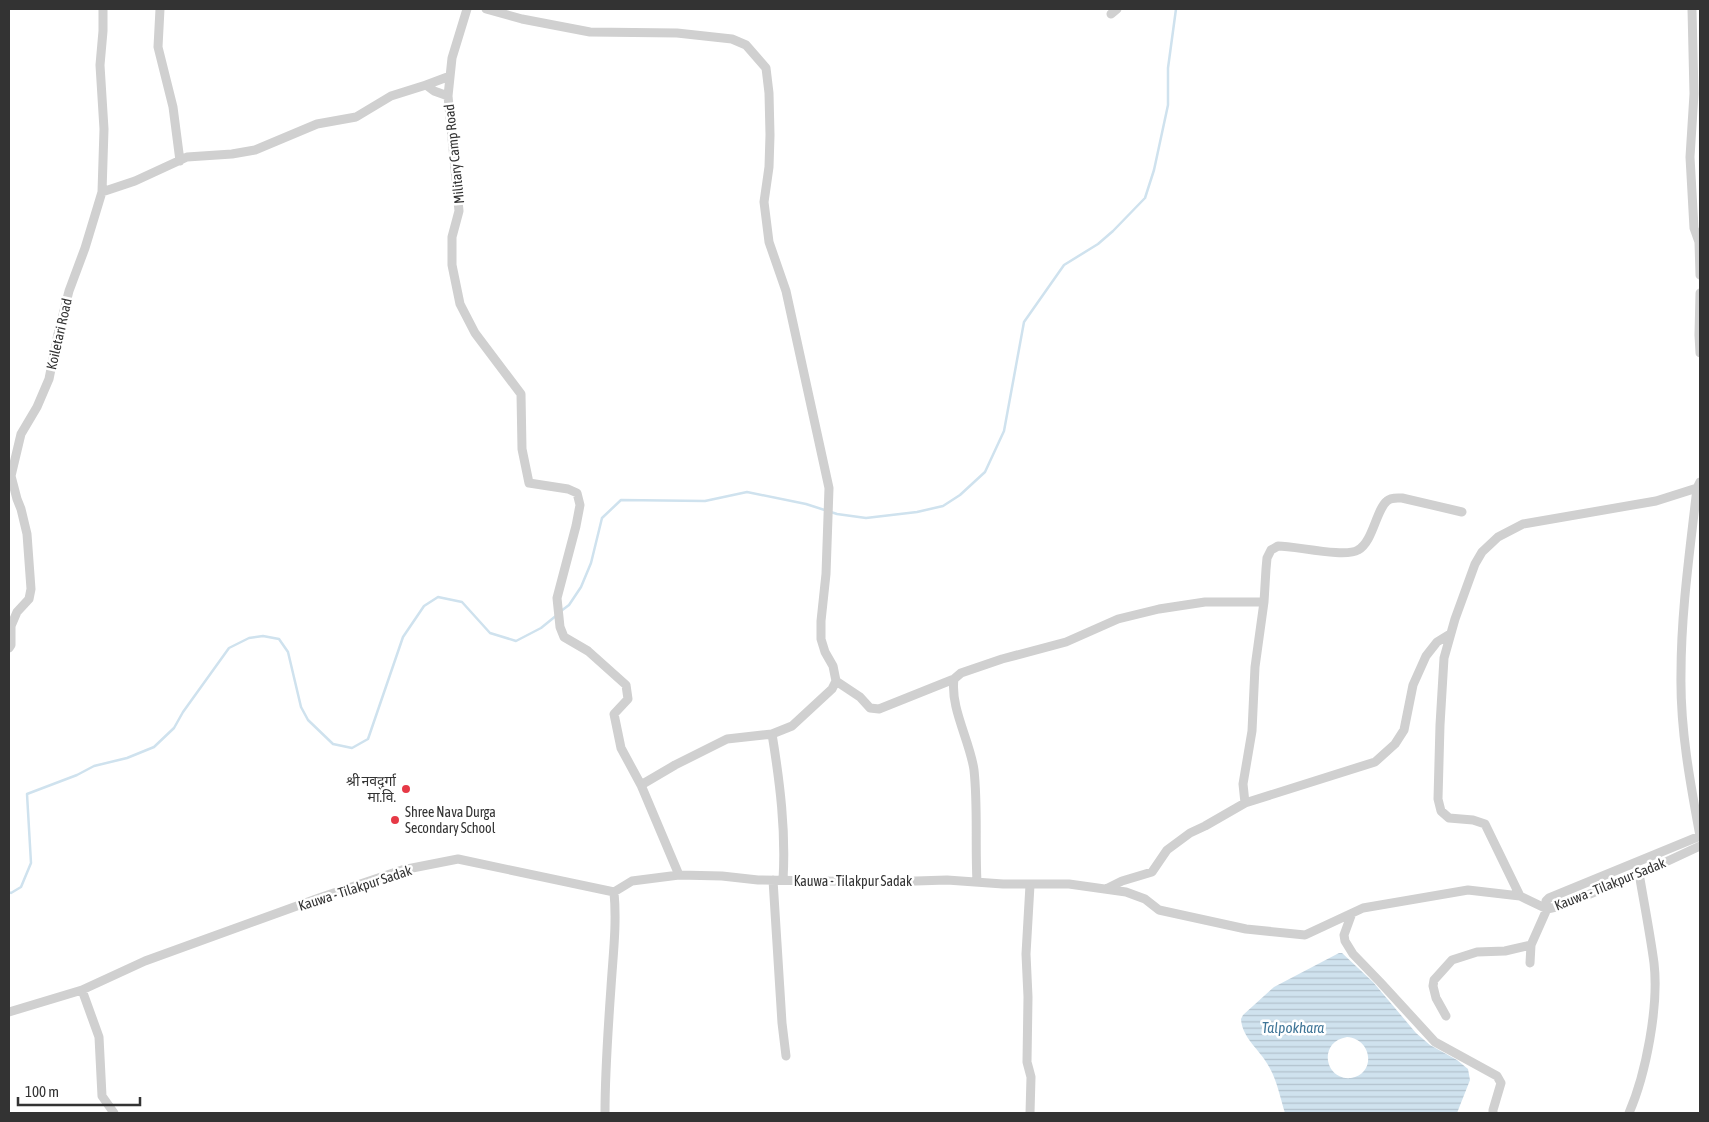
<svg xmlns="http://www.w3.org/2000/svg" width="1709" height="1122" font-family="'Asap Condensed','Noto Sans Devanagari',sans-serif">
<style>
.water{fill:url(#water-rules);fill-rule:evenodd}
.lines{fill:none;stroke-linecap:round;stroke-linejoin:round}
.stream{stroke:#cfe2ee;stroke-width:2.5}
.street{stroke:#d0d0d0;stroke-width:9}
.poi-dot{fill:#e63946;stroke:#fff;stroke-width:2}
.labels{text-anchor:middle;stroke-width:5;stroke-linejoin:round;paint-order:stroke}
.street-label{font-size:14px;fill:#333;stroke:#fff}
.poi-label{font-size:14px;fill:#333;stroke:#fff;text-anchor:end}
.water-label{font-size:15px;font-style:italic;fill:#3f7597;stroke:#fff}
</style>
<defs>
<pattern id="water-rules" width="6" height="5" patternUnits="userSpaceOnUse" patternTransform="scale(1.25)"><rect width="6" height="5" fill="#cfe2ee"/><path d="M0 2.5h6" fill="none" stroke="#b2c2cd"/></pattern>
</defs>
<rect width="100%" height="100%" fill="#fff"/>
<path class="water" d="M 1339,953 L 1342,953 L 1373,982 L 1416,1033 L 1430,1045 L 1457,1060 L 1468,1069 L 1470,1080 L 1457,1113 L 1285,1113 C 1280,1097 1277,1080 1268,1065 C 1260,1050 1242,1038 1241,1019 L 1243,1015 L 1274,987 ZM 1347,1037 C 1373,1039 1376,1074 1351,1078 C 1325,1081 1317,1042 1347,1037 Z"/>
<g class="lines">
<path class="stream" d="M 561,611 L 569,605 L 581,587 L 591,563 L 602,518 L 621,500 L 705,501 L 747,492 L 806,504 L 837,514 L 866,518 L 917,512 L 943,506 L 960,495 L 985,472 L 1004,431 L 1024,322 L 1064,265 L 1098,244 L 1113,231 L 1145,198 L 1154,170 L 1168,105 L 1168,68 L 1176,9
M 9,892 L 11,893 L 21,887 L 31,863 L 27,794 L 77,775 L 94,766 L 127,758 L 154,747 L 174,728 L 183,712 L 229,648 L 249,638 L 263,636 L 279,639 L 288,652 L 301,707 L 308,720 L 333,744 L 352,748 L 368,739 L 403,637 L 424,606 L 438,597 L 462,602 L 490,633 L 516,641 L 541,628 L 557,615"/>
<path class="street" d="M 160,9 L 158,47 L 173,107 L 180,161
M 467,9 L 452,58 L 448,96 L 459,211 L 452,237 L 452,265 L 460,304 L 475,333 L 521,394 L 522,449 L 529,483 L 568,489 L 577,493 L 580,505 L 576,526 L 557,598 L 560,627 L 564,637 L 588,651 L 626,685 L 628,699 L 614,714 L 621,748 L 641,785 L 679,875
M 486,9 L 522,19 L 590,32 L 677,33 L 732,39 L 746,45 L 766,68 L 769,93 L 770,135 L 769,167 L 764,202 L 769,242 L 786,291 L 829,488 L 826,574 L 821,621 L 821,639 L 825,652 L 833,666 L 836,681 L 832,689 L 792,726 L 772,734 L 727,739 L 675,765 L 641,785
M 1692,9 L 1694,94 L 1690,157 L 1694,228 L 1699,242 L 1700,275
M 1111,14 L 1117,9
M 426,85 L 450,76
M 102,192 L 135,181 L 187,157 L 232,154 L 255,150 L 317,124 L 356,117 L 391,96 L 426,85 L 434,91 L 448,96
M 1700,293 L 1699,335 L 1700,353
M 9,648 L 11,645 L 11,626 L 17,612 L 29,599 L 31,589 L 27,534 L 21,509 L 17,499 L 11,476 L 21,434 L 37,407 L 49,379 L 58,334 L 69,291 L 85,248 L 102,192 L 104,129 L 100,65 L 103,31 L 103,9
M 836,681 L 860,697 L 870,708 L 879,709 L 954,679
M 772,734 C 780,783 786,831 783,880
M 1245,803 L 1243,784 L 1252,731 L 1255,667 L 1264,602 L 1266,569 L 1267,558 L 1271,550 L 1278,546 C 1296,546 1345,558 1358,550 C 1373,542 1376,510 1387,501 C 1391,497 1397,498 1402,498 L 1462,512
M 1700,836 C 1690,782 1680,728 1681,674 C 1681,612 1690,550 1697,488 L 1700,482
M 773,880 L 782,1023 L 786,1056
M 977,882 C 975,845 978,807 974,770 C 970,741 950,708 954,679 L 961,673 L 1002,659 L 1066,642 L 1118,619 L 1159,609 L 1205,602 L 1264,602
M 1030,885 L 1026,954 L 1028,997 L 1027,1062 L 1031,1077 L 1030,1113
M 1106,889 L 1122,881 L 1152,872 L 1167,850 L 1190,833 L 1205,826 L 1245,803 L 1375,762 L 1395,744 L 1404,730 L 1413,685 L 1426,656 L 1437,642 L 1450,634
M 1520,896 L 1485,824 L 1473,820 L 1449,818 L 1441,811 L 1438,799 L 1440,725 L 1444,658 L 1455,619 L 1475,564 L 1482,552 L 1498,537 L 1523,524 L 1656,501 L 1697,488 L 1700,490
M 1352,913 L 1344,935 L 1345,941 L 1353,954 L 1380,982 L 1435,1042 L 1497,1076 L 1501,1083 L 1493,1110 L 1493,1113
M 1530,963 L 1531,945 L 1547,909 L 1546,901 L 1549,898 L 1700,836
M 82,990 L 99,1037 L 102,1096 L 114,1113
M 9,1012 L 82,990 L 145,961 L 319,898 L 402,870 L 458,859 L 614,892 L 632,881 L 679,875 L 722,876 L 758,880 L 885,882 L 947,880 L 1003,884 L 1069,884 L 1126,892 L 1145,899 L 1159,910 L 1246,929 L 1305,935 L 1363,908 L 1468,890 L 1520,896 L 1547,909 L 1561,906 L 1655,867 L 1700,846
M 1446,1016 L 1436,998 L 1433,986 L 1434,980 L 1452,960 L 1477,952 L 1505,951 L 1531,945
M 605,1113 C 605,1071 608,1029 611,987 C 613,955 617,924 614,892
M 1629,1113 C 1646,1074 1659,1006 1654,963 C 1650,933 1644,903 1639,873"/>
</g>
<g class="poi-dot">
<circle cx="406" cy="789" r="5"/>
<circle cx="395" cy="820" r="5"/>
</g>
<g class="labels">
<g class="street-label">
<text transform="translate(454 154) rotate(-96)" y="5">Military Camp Road</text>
<text transform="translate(59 334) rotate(-77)" y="5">Koiletari Road</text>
<text x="853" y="886">Kauwa - Tilakpur Sadak</text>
<text transform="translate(1610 884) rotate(-22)" y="5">Kauwa - Tilakpur Sadak</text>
<text transform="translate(355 888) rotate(-18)" y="5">Kauwa - Tilakpur Sadak</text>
</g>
<g class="poi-label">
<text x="396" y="786">श्री नवदुर्गा<tspan x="396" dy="16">मा.वि.</tspan></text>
<text x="405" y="817" text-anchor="start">Shree Nava Durga<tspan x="405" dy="16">Secondary School</tspan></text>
</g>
<g class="water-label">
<text x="1293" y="1033">Talpokhara</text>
</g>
</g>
<rect width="1709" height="1122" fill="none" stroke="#333333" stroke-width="20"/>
<path d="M18 1097v8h122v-8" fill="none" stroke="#333333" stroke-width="2.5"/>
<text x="25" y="1097" font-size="15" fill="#333333" stroke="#ffffff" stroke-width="4" paint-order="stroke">100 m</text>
</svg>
